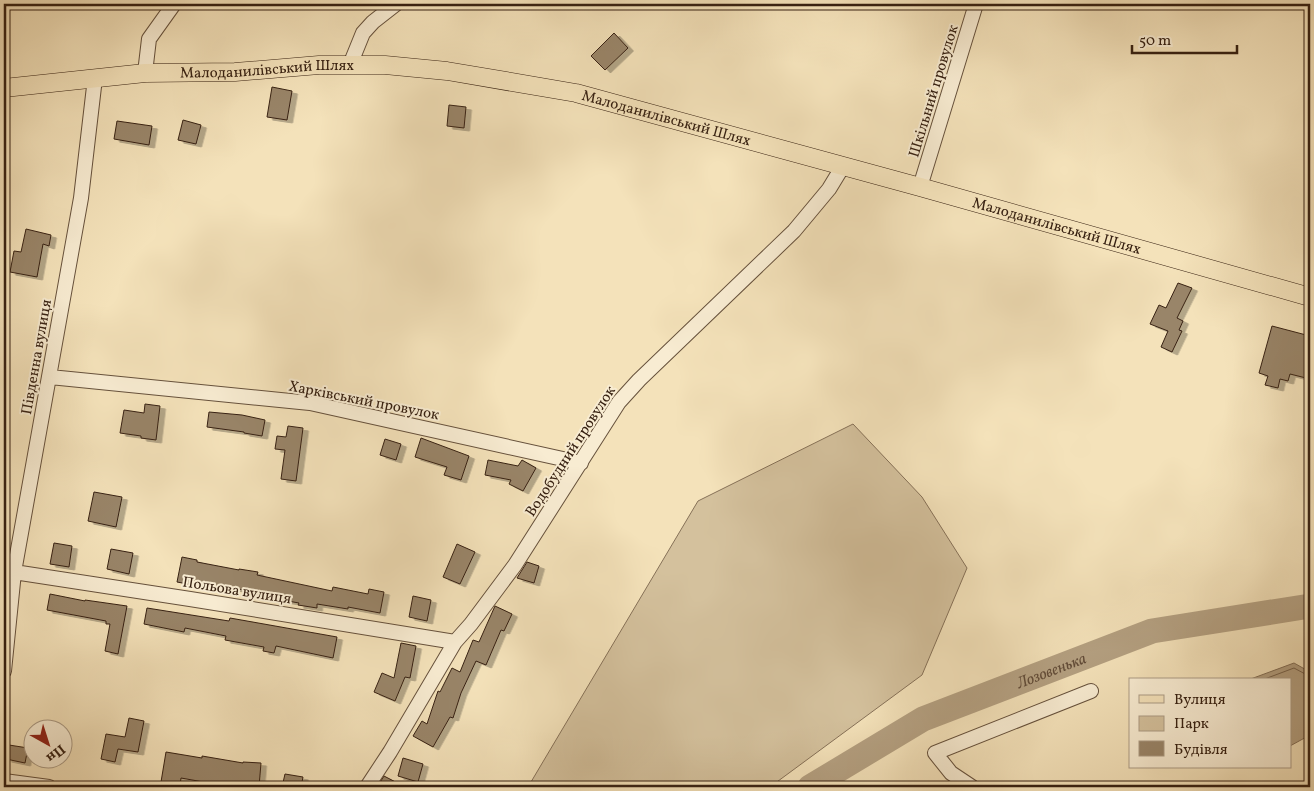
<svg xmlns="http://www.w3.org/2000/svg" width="1314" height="791" font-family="Vollkorn,serif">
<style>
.green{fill:#d4c19d;stroke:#867158}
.water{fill:#b4a081;stroke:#826d55}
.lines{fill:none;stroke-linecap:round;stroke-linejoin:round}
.shore{stroke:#76604a;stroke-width:1}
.river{stroke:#b4a081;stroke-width:25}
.building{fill:#998569;stroke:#372112;filter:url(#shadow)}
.minor-casing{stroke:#66513c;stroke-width:16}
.major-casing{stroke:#372112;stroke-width:19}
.minor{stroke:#f8ecd2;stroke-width:14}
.major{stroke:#f4e2ba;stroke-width:18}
.labels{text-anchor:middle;stroke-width:4;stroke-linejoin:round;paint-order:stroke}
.street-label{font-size:15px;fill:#372112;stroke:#f8ecd2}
.water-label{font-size:16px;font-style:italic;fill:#634d39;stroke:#f8ecd2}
</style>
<defs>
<filter id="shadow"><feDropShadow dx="5.5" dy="3" stdDeviation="0" flood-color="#0004"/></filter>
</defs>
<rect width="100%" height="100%" fill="#f4e2ba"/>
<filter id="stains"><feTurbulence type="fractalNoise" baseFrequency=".004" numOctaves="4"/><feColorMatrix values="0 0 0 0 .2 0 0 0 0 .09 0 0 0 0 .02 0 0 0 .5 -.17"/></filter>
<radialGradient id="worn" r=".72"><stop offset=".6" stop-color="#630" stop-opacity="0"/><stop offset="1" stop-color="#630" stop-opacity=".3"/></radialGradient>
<path class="green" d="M 853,424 L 922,497 L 967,568 L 922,675 L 770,787 L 528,787 L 698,501 Z"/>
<path class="water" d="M 1294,663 L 1310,672 L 1310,735 L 1290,746 L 1290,680 L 1248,680 Z"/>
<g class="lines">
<path class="shore" d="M 1262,680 L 1294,668 L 1307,675 L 1310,676"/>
<path class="river" id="s1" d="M 810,787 L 923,719 L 1152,631 L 1310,606"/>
</g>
<path class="building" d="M 614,33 L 628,48 L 605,70 L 591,56 Z
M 272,87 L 292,91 L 287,120 L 267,117 Z
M 449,105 L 466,107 L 464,128 L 447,126 Z
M 183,120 L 201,125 L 196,144 L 178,140 Z
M 117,121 L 152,126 L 149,145 L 114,139 Z
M 26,229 L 51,235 L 49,246 L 43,244 L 37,277 L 10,272 L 14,251 L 21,252 Z
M 1178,283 L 1192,288 L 1177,318 L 1183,321 L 1179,330 L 1182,331 L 1172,352 L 1161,347 L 1168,331 L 1150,324 L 1159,305 L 1166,308 Z
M 1272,326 L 1310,336 L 1310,379 L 1290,374 L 1288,381 L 1280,379 L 1278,388 L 1265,385 L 1268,376 L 1259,373 Z
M 145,404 L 160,406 L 156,440 L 141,438 L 141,436 L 120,433 L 124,410 L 144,413 Z
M 209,412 L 242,415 L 265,420 L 262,436 L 244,433 L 244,432 L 207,427 Z
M 288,426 L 303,428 L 296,481 L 281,479 L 285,450 L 275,449 L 277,436 L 286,437 Z
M 421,438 L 469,456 L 461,480 L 444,475 L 447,467 L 415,457 Z
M 385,439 L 401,444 L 396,460 L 380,455 Z
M 488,460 L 518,466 L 522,460 L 536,468 L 523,491 L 509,484 L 511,480 L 485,475 Z
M 94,492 L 122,497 L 116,527 L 88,521 Z
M 54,543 L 72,546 L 69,567 L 50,564 Z
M 457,544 L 475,552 L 460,584 L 443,577 Z
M 111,549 L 133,553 L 129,574 L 107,569 Z
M 182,557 L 197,560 L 197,562 L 239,570 L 239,569 L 258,572 L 257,575 L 332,591 L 333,587 L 368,594 L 369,589 L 384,592 L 380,613 L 348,607 L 348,609 L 317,604 L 317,608 L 298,605 L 299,603 L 271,598 L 271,595 L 222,586 L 222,588 L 193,582 L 193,585 L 177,582 Z
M 527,562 L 539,566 L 534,583 L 517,578 Z
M 50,594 L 85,601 L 85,600 L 127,606 L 118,654 L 105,651 L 110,624 L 106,624 L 106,621 L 47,610 Z
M 413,596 L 431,600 L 427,621 L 409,617 Z
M 495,606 L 512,614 L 504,631 L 501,630 L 486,665 L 476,661 L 461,693 L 453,718 L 450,717 L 433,747 L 413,736 L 422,721 L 427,724 L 438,691 L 440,692 L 452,668 L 460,672 L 473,640 L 479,642 Z
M 147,608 L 229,621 L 230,618 L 337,637 L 333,658 L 276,646 L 274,653 L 263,651 L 264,647 L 225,640 L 226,636 L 185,628 L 184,632 L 144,624 Z
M 401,643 L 416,646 L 410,678 L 405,677 L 395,701 L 374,692 L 382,673 L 394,678 Z
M 129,718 L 144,721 L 138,752 L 118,749 L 115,762 L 101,759 L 106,734 L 125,737 Z
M 9,745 L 28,748 L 25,763 L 6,759 Z
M 166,752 L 202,758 L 202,756 L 243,763 L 243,762 L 261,763 L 259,787 L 226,786 L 181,778 L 180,785 L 161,782 Z
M 403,758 L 423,764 L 418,782 L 398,776 Z
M 285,774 L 303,777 L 301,787 L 282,787 Z
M 384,776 L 405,787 L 377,787 Z"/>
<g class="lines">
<defs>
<path id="minor" d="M 350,65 L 363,33 L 373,22 L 396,4
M 145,73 L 149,39 L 174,4
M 920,187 L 976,4
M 50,377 L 310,403 L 581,463
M 14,572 L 190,599 L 455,642
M 4,671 L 14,572 L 81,198 L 95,78
M 4,781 L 49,787
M 367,787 L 390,752 L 455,642 L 471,624 L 515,565 L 619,402 L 639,380 L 794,231 L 829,189 L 843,166
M 972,787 L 951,773 L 935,753 L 1091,691"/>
<g id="major">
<path id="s2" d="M 4,88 L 145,73 L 235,72 L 319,65 L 385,65 L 447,71 L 576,93 L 920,187 L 1310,297"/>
</g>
</defs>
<use href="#minor" class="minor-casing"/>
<use href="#major" class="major-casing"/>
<use href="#minor" class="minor"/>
<use href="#major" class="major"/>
</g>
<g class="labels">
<g class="street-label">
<text dy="5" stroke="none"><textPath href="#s2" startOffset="264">Малоданилівський Шлях</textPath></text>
<text transform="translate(933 91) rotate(-73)" y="5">Шкільний провулок</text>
<text dy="5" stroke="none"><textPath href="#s2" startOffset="669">Малоданилівський Шлях</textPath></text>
<text dy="5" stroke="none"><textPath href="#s2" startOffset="1074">Малоданилівський Шлях</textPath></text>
<text transform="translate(36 357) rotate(-80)" y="5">Південна вулиця</text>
<text transform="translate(364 400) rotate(11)" y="5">Харківський провулок</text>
<text transform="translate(570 451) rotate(-57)" y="5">Водобудний провулок</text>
<text transform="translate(237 590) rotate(9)" y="5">Польова вулиця</text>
</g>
<g class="water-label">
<text dy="6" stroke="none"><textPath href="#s1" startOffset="269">Лозовенька</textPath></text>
</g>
</g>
<rect width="1314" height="791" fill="none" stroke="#f4e2ba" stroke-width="20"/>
<rect x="5" y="5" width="1304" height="781" fill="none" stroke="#372112" stroke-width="2.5"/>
<rect x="10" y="10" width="1294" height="771" fill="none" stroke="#372112"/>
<rect x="1129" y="678" width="162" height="90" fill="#f8ecd2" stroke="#ab9b85"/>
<rect x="1139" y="695" width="25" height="8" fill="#f4e2ba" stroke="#ab9b85"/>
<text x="1174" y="704" font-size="15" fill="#372112">Вулиця</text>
<rect x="1139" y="716" width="25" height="15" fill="#d4c19d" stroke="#ab9b85"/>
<text x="1174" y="728" font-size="15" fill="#372112">Парк</text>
<rect x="1139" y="741" width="25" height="15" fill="#998569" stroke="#ab9b85"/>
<text x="1174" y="754" font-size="15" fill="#372112">Будівля</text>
<g transform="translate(48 744) rotate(141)"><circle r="24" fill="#f8ecd2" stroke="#ab9b85"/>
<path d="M0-4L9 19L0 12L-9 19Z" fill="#8f2418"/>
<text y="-8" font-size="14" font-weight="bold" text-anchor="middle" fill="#372112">Пн</text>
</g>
<path d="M1132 45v8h105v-8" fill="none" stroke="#372112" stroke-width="2.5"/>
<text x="1139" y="45" font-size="15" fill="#372112" stroke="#f8ecd2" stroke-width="4" paint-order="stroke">50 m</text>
<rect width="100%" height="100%" filter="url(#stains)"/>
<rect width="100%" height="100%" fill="url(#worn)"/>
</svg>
